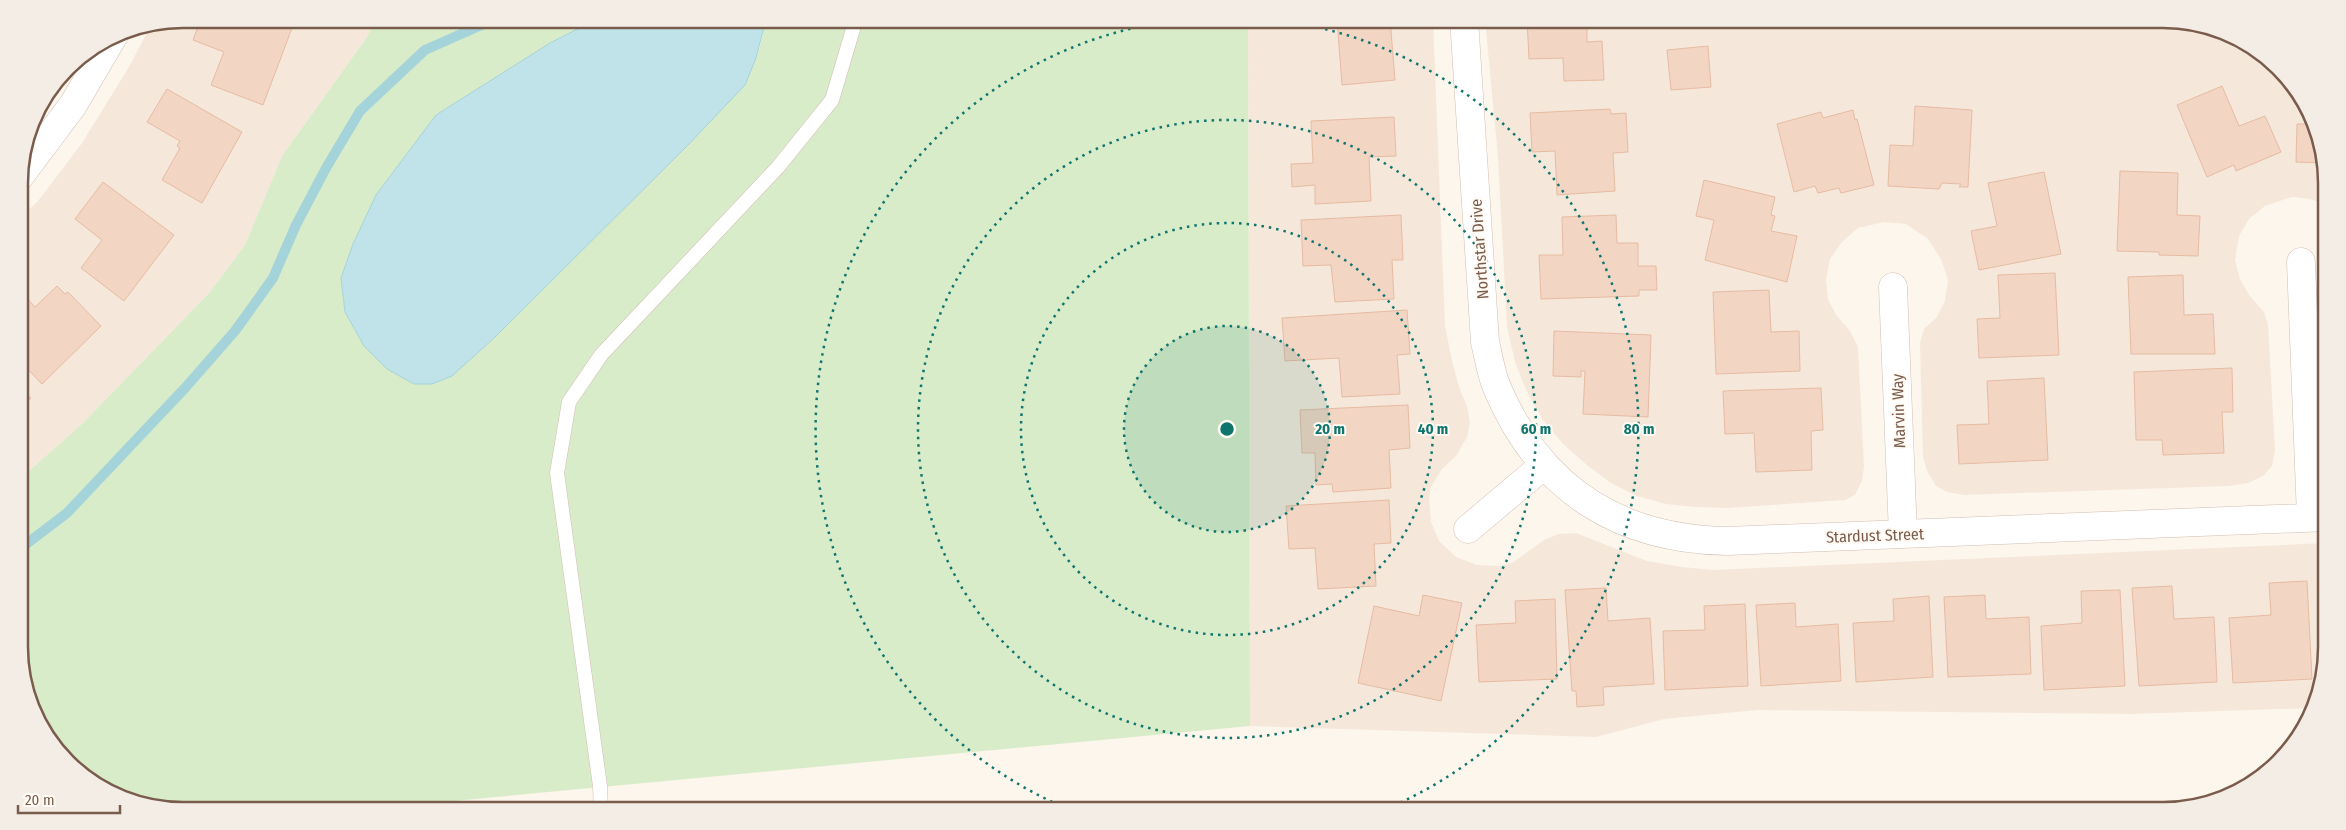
<svg xmlns="http://www.w3.org/2000/svg" width="2346" height="830" font-family="'Fira Sans Condensed',sans-serif">
<style>
.residential{fill:#f5e8da}
.green{fill:#d8ecc9}
.water{fill:#bfe3e8;stroke:#a5d3da}
.lines{fill:none;stroke-linecap:round;stroke-linejoin:round}
.stream{stroke:#a5d3da;stroke-width:10}
.building{fill:#f3d5c3;stroke:#e6bba3}
.lane-casing{stroke:#d1beb0;stroke-width:15}
.street-casing{stroke:#d1beb0;stroke-width:29}
.lane{stroke:#fff;stroke-width:14}
.street{stroke:#fff;stroke-width:28}
.ring{fill:none;stroke:#0f766e;stroke-width:2.5;stroke-dasharray:2.5 5}
.labels{text-anchor:middle;stroke-width:4;stroke-linejoin:round;paint-order:stroke}
.street-label{font-size:16px;fill:#7a5c4d;stroke:#fffaf3}
.rim{fill:none;stroke:#7a5c4d;stroke-width:2.5}
.centre{fill:#0f766e;stroke:#fffaf3;stroke-width:2.5}
.ring-label{font-size:15px;text-anchor:middle;font-weight:bold;fill:#0f766e;stroke:#fffaf3;stroke-width:4;stroke-linejoin:round;paint-order:stroke}
</style>
<rect width="100%" height="100%" fill="#fdf6ec"/>
<path class="residential" d="M 183,19 L 376,19 L 367,37 L 282,156 L 245,245 L 210,292 L 83,423 L 21,478 L 19,219 L 38,201 L 82,143 L 129,67 L 151,25 Z
M 1248,19 L 1433,19 L 1445,326 L 1452,361 L 1460,390 L 1467,406 L 1470,422 L 1467,437 L 1456,456 L 1442,469 L 1431,487 L 1429,500 L 1431,522 L 1439,541 L 1456,557 L 1477,565 L 1498,566 L 1512,563 L 1544,540 L 1558,534 L 1576,533 L 1647,561 L 1682,567 L 1714,570 L 2327,543 L 2327,647 L 2319,700 L 2314,708 L 2132,714 L 1758,710 L 1664,719 L 1596,737 L 1250,726 Z
M 1485,19 L 2163,19 L 2216,27 L 2287,75 L 2315,120 L 2326,161 L 2326,205 L 2310,199 L 2292,197 L 2265,206 L 2249,219 L 2239,236 L 2235,260 L 2240,279 L 2249,295 L 2264,312 L 2268,325 L 2275,450 L 2272,466 L 2263,476 L 2248,483 L 2228,486 L 1964,495 L 1947,492 L 1936,486 L 1928,473 L 1923,458 L 1920,343 L 1924,329 L 1936,318 L 1945,301 L 1948,280 L 1941,259 L 1928,239 L 1906,224 L 1884,222 L 1858,228 L 1842,242 L 1830,259 L 1826,280 L 1828,299 L 1836,315 L 1850,331 L 1858,347 L 1864,467 L 1862,481 L 1855,495 L 1845,500 L 1728,508 L 1694,507 L 1666,504 L 1637,496 L 1611,483 L 1588,466 L 1563,444 L 1543,420 L 1527,392 L 1515,362 L 1507,327 L 1498,157 Z"/>
<path class="green" d="M 376,19 L 597,19 L 550,43 L 437,115 L 376,195 L 353,244 L 341,278 L 345,312 L 364,346 L 387,369 L 414,384 L 432,384 L 452,376 L 494,338 L 745,85 C 753,65 766,41 762,19 L 1248,19 L 1250,726 L 347,811 L 183,811 L 130,803 L 59,755 L 22,679 L 21,478 L 83,423 L 210,292 L 245,245 L 282,156 L 367,37 Z"/>
<path class="water" d="M 597,19 L 762,19 L 764,27 L 756,58 L 745,85 L 688,145 L 494,338 L 452,376 L 432,384 L 414,384 L 387,369 L 364,346 L 345,312 L 341,278 L 353,244 L 376,195 L 436,115 L 550,43 Z"/>
<g class="lines">
<path class="stream" d="M 21,548 L 67,513 L 185,388 L 235,331 L 273,278 L 296,225 L 326,168 L 360,111 L 425,50 L 495,19"/>
</g>
<path class="building" d="M 201,19 L 268,19 L 292,28 L 263,105 L 211,85 L 224,52 L 193,40 Z
M 1337,19 L 1390,19 L 1395,80 L 1342,85 Z
M 1527,19 L 1610,19 L 1587,20 L 1587,42 L 1602,41 L 1604,80 L 1564,81 L 1563,58 L 1529,59 Z
M 1708,46 L 1711,87 L 1671,90 L 1667,50 Z
M 2222,86 L 2239,126 L 2265,116 L 2281,152 L 2236,171 L 2234,165 L 2207,177 L 2177,105 Z
M 167,89 L 242,132 L 202,203 L 162,180 L 180,148 L 177,146 L 180,141 L 147,122 Z
M 1915,106 L 1972,110 L 1968,187 L 1959,187 L 1961,184 L 1942,183 L 1939,189 L 1888,186 L 1890,145 L 1913,146 Z
M 1610,109 L 1611,114 L 1626,113 L 1628,152 L 1613,153 L 1615,191 L 1557,195 L 1555,151 L 1532,152 L 1530,113 Z
M 1853,110 L 1855,120 L 1857,119 L 1874,185 L 1841,193 L 1839,188 L 1818,193 L 1815,186 L 1794,192 L 1777,124 L 1821,112 L 1823,118 Z
M 2311,114 L 2315,120 L 2326,163 L 2296,162 L 2297,124 L 2310,124 Z
M 1394,117 L 1396,156 L 1369,157 L 1371,201 L 1315,204 L 1315,185 L 1292,187 L 1291,164 L 1313,163 L 1311,121 Z
M 2120,171 L 2178,173 L 2177,215 L 2200,216 L 2198,256 L 2159,255 L 2159,252 L 2117,251 Z
M 2044,172 L 2061,254 L 1979,270 L 1971,231 L 1997,226 L 1988,183 Z
M 1704,180 L 1775,197 L 1771,215 L 1775,216 L 1771,231 L 1797,236 L 1787,282 L 1705,260 L 1714,220 L 1696,216 Z
M 103,182 L 174,235 L 124,301 L 81,268 L 102,240 L 75,219 Z
M 1401,215 L 1403,260 L 1392,260 L 1394,299 L 1335,302 L 1331,265 L 1303,266 L 1301,220 Z
M 1616,215 L 1617,243 L 1638,243 L 1638,266 L 1656,266 L 1657,290 L 1639,290 L 1639,296 L 1541,299 L 1539,255 L 1563,255 L 1562,217 Z
M 2055,273 L 2059,355 L 1979,358 L 1977,319 L 2000,318 L 1998,275 Z
M 2183,275 L 2184,315 L 2213,314 L 2215,354 L 2131,354 L 2128,277 Z
M 57,286 L 65,294 L 68,292 L 101,326 L 42,384 L 20,361 L 20,291 L 35,307 Z
M 1769,290 L 1771,332 L 1799,331 L 1800,371 L 1716,374 L 1713,292 Z
M 1407,310 L 1410,354 L 1397,355 L 1400,394 L 1342,397 L 1339,358 L 1285,361 L 1282,318 Z
M 1554,331 L 1651,335 L 1648,417 L 1583,414 L 1585,371 L 1581,371 L 1581,377 L 1553,376 Z
M 2232,368 L 2233,412 L 2222,412 L 2224,453 L 2163,455 L 2162,440 L 2136,440 L 2134,372 Z
M 2044,378 L 2048,460 L 1959,464 L 1957,425 L 1989,424 L 1987,381 Z
M 20,387 L 31,398 L 20,409 Z
M 1821,388 L 1823,430 L 1811,431 L 1812,470 L 1756,472 L 1754,433 L 1725,434 L 1723,391 Z
M 1408,405 L 1410,448 L 1389,450 L 1391,488 L 1333,492 L 1332,484 L 1316,485 L 1315,453 L 1302,453 L 1300,410 Z
M 1389,500 L 1391,543 L 1374,544 L 1376,586 L 1318,589 L 1315,548 L 1289,549 L 1286,506 Z
M 2321,580 L 2327,580 L 2326,655 L 2325,624 L 2323,624 Z
M 2307,581 L 2312,679 L 2233,683 L 2229,618 L 2271,615 L 2269,583 Z
M 2172,586 L 2174,619 L 2214,617 L 2217,682 L 2139,686 L 2132,588 Z
M 1606,588 L 1608,621 L 1650,618 L 1654,684 L 1603,687 L 1604,705 L 1577,707 L 1576,691 L 1572,691 L 1565,590 Z
M 2120,590 L 2125,686 L 2044,690 L 2041,626 L 2082,623 L 2081,591 Z
M 1423,595 L 1462,603 L 1441,701 L 1358,683 L 1374,606 L 1419,616 Z
M 1985,595 L 1986,619 L 2029,617 L 2031,674 L 1948,677 L 1944,597 Z
M 1929,596 L 1933,677 L 1856,682 L 1853,623 L 1894,621 L 1893,599 Z
M 1555,599 L 1557,679 L 1479,682 L 1476,625 L 1516,623 L 1515,601 Z
M 1795,603 L 1796,627 L 1838,624 L 1841,681 L 1761,686 L 1756,605 Z
M 1745,604 L 1748,686 L 1665,690 L 1663,631 L 1705,630 L 1704,606 Z"/>
<g class="lines">
<defs>
<path id="lane" d="M 601,811 L 600,786 L 557,473 L 569,402 L 601,355 L 778,167 L 832,100 L 856,19"/>
<path id="street" d="M 1464,19 L 1485,342 C 1489,358 1491,375 1498,390 C 1541,490 1619,539 1727,541 L 2327,517
M 19,177 L 73,105 L 114,35
M 2301,262 L 2311,517
M 1893,287 L 1903,534
M 1468,529 L 1544,465"/>
</defs>
<use href="#lane" class="lane-casing"/>
<use href="#street" class="street-casing"/>
<use href="#lane" class="lane"/>
<use href="#street" class="street"/>
</g>
<circle cx="1227" cy="429" r="103" fill="#0f766e" fill-opacity=".12"/>
<g class="ring">
<circle cx="1227" cy="429" r="103"/>
<circle cx="1227" cy="429" r="206"/>
<circle cx="1227" cy="429" r="309"/>
<path d="M1073 811A412 412 0 0 1 1188 19M1266 19A412 412 0 0 1 1381 811"/>
</g>
<g class="labels">
<g class="street-label">
<text transform="translate(1479 249) rotate(-94)" y="6">Northstar Drive</text>
<text transform="translate(1898 411) rotate(-92)" y="6">Marvin Way</text>
<text transform="translate(1875 535) rotate(-2)" y="6">Stardust Street</text>
</g>
</g>
<path d="M0 0H2346V830H0ZM183 28H2163A155 155 0 0 1 2318 183V647A155 155 0 0 1 2163 802H183A155 155 0 0 1 28 647V183A155 155 0 0 1 183 28Z" fill="#f4ede6" fill-rule="evenodd"/>
<path class="rim" d="M183 28H2163A155 155 0 0 1 2318 183V647A155 155 0 0 1 2163 802H183A155 155 0 0 1 28 647V183A155 155 0 0 1 183 28Z"/>
<circle cx="1227" cy="429" r="8" class="centre"/>
<g class="ring-label">
<text x="1330" y="434">20 m</text>
<text x="1433" y="434">40 m</text>
<text x="1536" y="434">60 m</text>
<text x="1639" y="434">80 m</text>
</g>
<path d="M18 805v8h102v-8" fill="none" stroke="#7a5c4d" stroke-width="2.5"/>
<text x="25" y="805" font-size="15" fill="#7a5c4d" stroke="#fffaf3" stroke-width="4" paint-order="stroke">20 m</text>
</svg>
